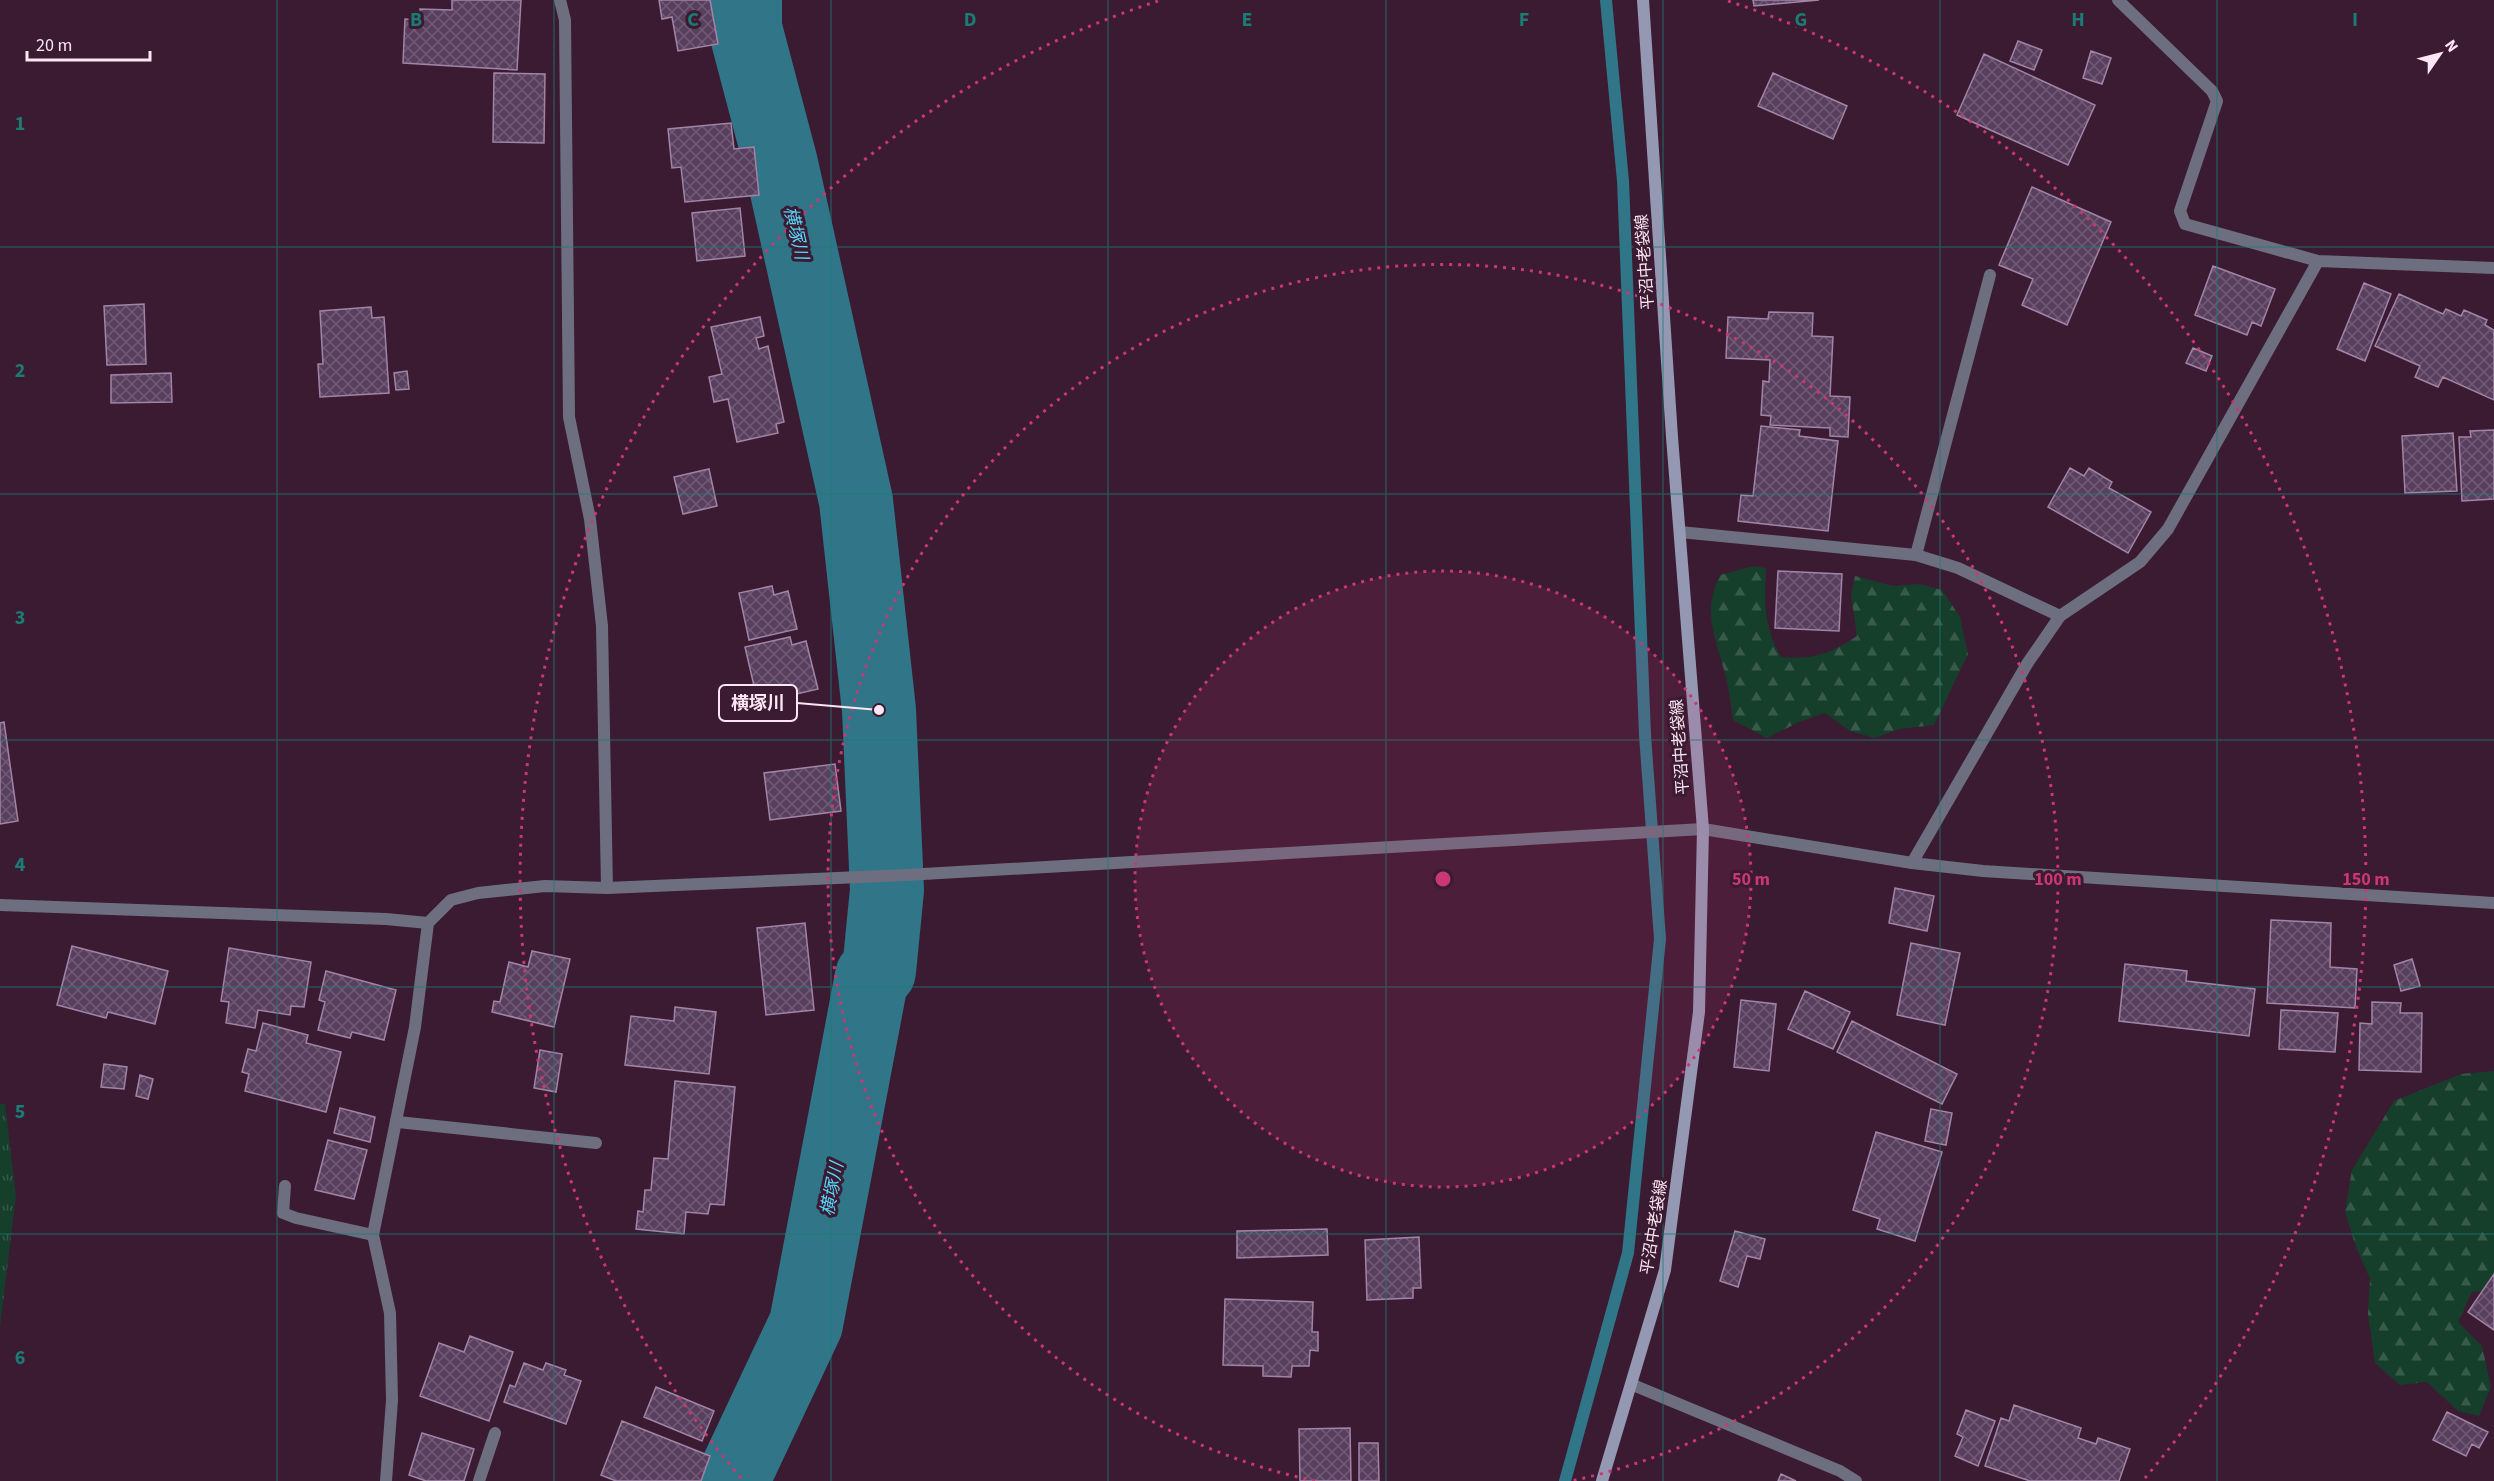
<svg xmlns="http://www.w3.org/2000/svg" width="2494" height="1481" font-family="'Source Sans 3','Noto Sans JP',sans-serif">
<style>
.grass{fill:url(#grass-tufts)}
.forest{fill:url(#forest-firs)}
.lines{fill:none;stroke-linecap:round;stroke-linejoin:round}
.stream{stroke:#317589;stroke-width:12}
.river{stroke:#317589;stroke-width:74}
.building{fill:url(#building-cross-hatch);stroke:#a184a7;stroke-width:1.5}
.service{stroke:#6d6f81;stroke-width:12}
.minor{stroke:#6d6f81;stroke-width:12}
.secondary{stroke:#9598b3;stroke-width:12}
.grid{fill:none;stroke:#1b7c75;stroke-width:1.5;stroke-opacity:0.55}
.ring{fill:none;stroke:#cb3772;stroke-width:3;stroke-dasharray:3 6}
.labels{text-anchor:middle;stroke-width:6;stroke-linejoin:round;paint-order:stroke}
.street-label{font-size:16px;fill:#fce6f4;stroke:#3b1b31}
.water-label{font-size:18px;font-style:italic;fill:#55d7fc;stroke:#3b1b31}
.grid-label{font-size:20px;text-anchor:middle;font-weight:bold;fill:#1b7c75;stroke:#3b1b31;stroke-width:6;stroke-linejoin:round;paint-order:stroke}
.centre{fill:#cb3772;stroke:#3b1b31;stroke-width:3}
.ring-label{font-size:18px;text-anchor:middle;font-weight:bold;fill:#cb3772;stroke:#3b1b31;stroke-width:6;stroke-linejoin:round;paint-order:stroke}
.leader{fill:none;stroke:#fce6f4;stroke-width:2}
.callout-dot{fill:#fce6f4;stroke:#3b1b31;stroke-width:2}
.callout{fill:#3b1b31;stroke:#fce6f4;stroke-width:2}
.callout-label{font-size:18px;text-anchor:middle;font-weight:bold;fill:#fce6f4}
</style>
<defs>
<pattern id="grass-tufts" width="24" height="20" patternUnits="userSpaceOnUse" patternTransform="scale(1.5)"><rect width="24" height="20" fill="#153e2b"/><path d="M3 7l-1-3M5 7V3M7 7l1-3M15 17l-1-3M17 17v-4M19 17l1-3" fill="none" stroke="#385a4a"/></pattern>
<pattern id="forest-firs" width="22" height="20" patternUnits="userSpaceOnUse" patternTransform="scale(1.5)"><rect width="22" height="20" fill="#153e2b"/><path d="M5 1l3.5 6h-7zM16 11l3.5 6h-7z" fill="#385a4a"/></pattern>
<pattern id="building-cross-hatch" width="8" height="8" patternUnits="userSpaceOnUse" patternTransform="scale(1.5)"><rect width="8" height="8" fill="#583f5d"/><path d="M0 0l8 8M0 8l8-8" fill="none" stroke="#715b75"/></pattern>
</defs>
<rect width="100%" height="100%" fill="#3b1b31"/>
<path class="grass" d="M 0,1104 L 5,1104 L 16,1196 L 0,1327 Z"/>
<path class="forest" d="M 1754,566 L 1766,568 C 1764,601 1764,628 1781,657 C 1812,660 1831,654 1857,636 L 1851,595 L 1855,576 L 1893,586 L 1919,584 L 1942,590 L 1960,617 L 1968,654 L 1934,725 L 1899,729 L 1875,738 L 1850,731 L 1825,713 L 1799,722 L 1767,738 L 1733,720 C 1731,707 1730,695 1727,682 C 1718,641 1700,616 1720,575 Z
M 2494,1071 L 2494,1290 L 2472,1292 L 2458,1322 L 2482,1346 L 2491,1387 L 2479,1416 L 2458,1411 L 2427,1382 L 2400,1385 L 2375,1363 L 2368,1314 L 2370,1279 L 2356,1247 L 2345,1212 L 2352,1170 L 2394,1101 L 2461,1074 Z"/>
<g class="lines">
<path class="stream" d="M 1565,1481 L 1628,1253 L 1660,939 L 1645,735 L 1623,181 L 1606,0"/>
<path class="river" d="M 732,1481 L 806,1324 L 872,976 L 879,971 L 887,890 L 879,710 L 856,501 L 781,164 L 745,28 L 745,0"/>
</g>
<path class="building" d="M 452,0 L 521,0 L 517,70 L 403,63 L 405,19 L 420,20 L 420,9 L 452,10 Z
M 659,0 L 710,0 L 718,44 L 678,51 L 672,17 L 662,19 Z
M 1753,0 L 1819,0 L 1754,6 Z
M 2018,41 L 2042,50 L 2034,70 L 2010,61 Z
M 2091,51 L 2111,58 L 2102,84 L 2083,78 Z
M 1984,54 L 2095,105 L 2068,165 L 1957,115 Z
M 494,73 L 545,74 L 544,143 L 493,142 Z
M 1773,73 L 1847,106 L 1833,139 L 1758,106 Z
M 731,123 L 734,149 L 754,147 L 759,195 L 685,202 L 681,167 L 672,168 L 668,129 Z
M 2032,187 L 2111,222 L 2067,325 L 2022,305 L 2033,279 L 1999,265 Z
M 740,208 L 745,256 L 697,261 L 692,213 Z
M 2213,266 L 2275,289 L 2261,326 L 2252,322 L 2247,335 L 2195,315 Z
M 2364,283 L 2391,294 L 2365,361 L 2337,349 Z
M 2399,294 L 2443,314 L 2446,309 L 2461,316 L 2464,310 L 2487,320 L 2485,325 L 2494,330 L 2494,400 L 2443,377 L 2438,387 L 2415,377 L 2420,366 L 2375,346 Z
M 144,304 L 146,364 L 107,365 L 104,306 Z
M 371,307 L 372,318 L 384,317 L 389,393 L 320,397 L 318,364 L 323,364 L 320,311 Z
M 1769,312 L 1813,313 L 1812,336 L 1833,337 L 1830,396 L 1850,397 L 1848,437 L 1830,436 L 1830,428 L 1770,425 L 1771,416 L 1761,415 L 1763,381 L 1769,382 L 1770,360 L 1726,358 L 1728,317 L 1768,319 Z
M 760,317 L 764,336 L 756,338 L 759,349 L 768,346 L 784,422 L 776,424 L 778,433 L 737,442 L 728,399 L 714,402 L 709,377 L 722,374 L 711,327 Z
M 2193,348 L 2212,356 L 2206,371 L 2186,363 Z
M 407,371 L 409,389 L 396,390 L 394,373 Z
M 171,373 L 172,402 L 111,403 L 111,375 Z
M 1761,426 L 1800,430 L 1799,436 L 1838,441 L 1828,531 L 1738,521 L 1741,495 L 1753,496 Z
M 2494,430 L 2494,499 L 2462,501 L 2459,437 L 2471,437 L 2470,431 Z
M 2453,433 L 2457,491 L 2405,493 L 2402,436 Z
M 2070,468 L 2084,476 L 2089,468 L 2112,482 L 2109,488 L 2151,512 L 2128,553 L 2048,507 Z
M 709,469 L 717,506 L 683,514 L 674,477 Z
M 1778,571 L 1842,574 L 1839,631 L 1775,628 Z
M 772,586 L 774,595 L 788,591 L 797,629 L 749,640 L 739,593 Z
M 790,637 L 792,645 L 806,641 L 818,689 L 758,703 L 745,647 Z
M 4,722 L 18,821 L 0,824 L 0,723 Z
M 835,764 L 841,811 L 770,820 L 764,773 Z
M 1895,888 L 1934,896 L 1927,931 L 1889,923 Z
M 2271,920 L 2331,923 L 2330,967 L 2357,969 L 2355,1008 L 2267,1003 Z
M 805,923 L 814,1010 L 766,1015 L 757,928 Z
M 1911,943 L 1960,953 L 1945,1025 L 1897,1015 Z
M 72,946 L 168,971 L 155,1024 L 108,1012 L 106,1018 L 57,1005 Z
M 229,948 L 311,962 L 304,1007 L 291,1006 L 290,1015 L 258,1010 L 255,1028 L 226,1023 L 229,1002 L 221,1001 Z
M 532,951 L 570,959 L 554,1027 L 492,1012 L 494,1001 L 500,1002 L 509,962 L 528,967 Z
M 2412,959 L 2420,986 L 2401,991 L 2394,965 Z
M 2125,964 L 2187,971 L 2186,981 L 2255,989 L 2249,1036 L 2119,1021 Z
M 326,971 L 396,990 L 384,1040 L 352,1032 L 350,1038 L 318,1030 L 325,1002 L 319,1000 Z
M 1805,991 L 1850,1012 L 1833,1049 L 1788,1029 Z
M 1741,1000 L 1776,1004 L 1769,1071 L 1734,1067 Z
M 2372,1002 L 2401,1003 L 2400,1013 L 2422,1013 L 2421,1072 L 2359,1070 L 2360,1023 L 2372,1024 Z
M 675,1007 L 716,1012 L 709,1074 L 625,1065 L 631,1016 L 674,1021 Z
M 2281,1010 L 2338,1013 L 2335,1052 L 2279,1049 Z
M 1852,1021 L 1957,1074 L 1942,1104 L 1837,1052 Z
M 263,1023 L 308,1035 L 306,1043 L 341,1052 L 326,1112 L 245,1091 L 249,1074 L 242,1072 L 248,1049 L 256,1051 Z
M 540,1050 L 562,1054 L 556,1092 L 534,1088 Z
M 104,1064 L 127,1067 L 124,1089 L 101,1087 Z
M 140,1075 L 153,1079 L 148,1099 L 136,1096 Z
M 675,1081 L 735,1087 L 724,1205 L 710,1204 L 708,1214 L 686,1212 L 684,1234 L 636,1229 L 638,1211 L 643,1212 L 645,1190 L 651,1190 L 654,1158 L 668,1159 Z
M 340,1108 L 375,1117 L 370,1142 L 334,1133 Z
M 1931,1109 L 1952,1113 L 1946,1145 L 1925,1141 Z
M 1876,1132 L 1942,1152 L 1915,1241 L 1877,1229 L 1880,1219 L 1853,1210 Z
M 328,1140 L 367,1150 L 354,1199 L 315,1190 Z
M 1327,1229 L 1328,1255 L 1237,1258 L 1237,1231 Z
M 1735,1231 L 1765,1239 L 1760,1259 L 1747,1256 L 1738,1287 L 1720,1281 Z
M 1419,1237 L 1421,1288 L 1413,1288 L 1413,1298 L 1367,1300 L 1365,1240 Z
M 2494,1274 L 2494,1330 L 2468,1312 Z
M 1225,1299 L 1313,1302 L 1312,1332 L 1318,1332 L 1318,1351 L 1310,1350 L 1309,1366 L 1292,1366 L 1291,1377 L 1263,1376 L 1263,1366 L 1223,1365 Z
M 470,1336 L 513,1352 L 489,1421 L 420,1396 L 439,1343 L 464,1352 Z
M 524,1363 L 543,1370 L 546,1363 L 566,1370 L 564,1375 L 581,1381 L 566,1424 L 504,1402 L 510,1385 L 515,1387 Z
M 656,1387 L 714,1411 L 702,1441 L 644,1417 Z
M 2014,1405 L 2081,1428 L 2078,1438 L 2096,1444 L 2098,1438 L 2130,1449 L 2119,1481 L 2030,1481 L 1985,1466 L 2001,1418 L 2009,1421 Z
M 1966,1410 L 1995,1421 L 1978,1466 L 1955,1456 L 1963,1437 L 1957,1434 Z
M 2447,1412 L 2488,1432 L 2479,1448 L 2472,1444 L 2466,1456 L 2433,1440 Z
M 622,1421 L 710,1456 L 701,1481 L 616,1481 L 601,1475 Z
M 1350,1428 L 1351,1481 L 1300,1481 L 1299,1429 Z
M 422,1433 L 474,1449 L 464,1481 L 426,1481 L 409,1475 Z
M 1359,1443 L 1378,1443 L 1379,1481 L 1359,1481 Z
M 1781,1474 L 1796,1481 L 1778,1481 Z"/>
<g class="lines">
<path class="service" d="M 1916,555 L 1990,275
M 398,1122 L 596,1143
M 285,1186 L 283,1213 L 296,1218 L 373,1235
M 479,1481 L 495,1433"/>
<path class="minor" d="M 560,0 L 565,20 L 569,417 L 590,519 L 602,626 L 607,888
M 2118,0 L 2212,91 L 2217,101 L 2180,211 L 2185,224 L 2318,261 L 2494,268
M 1680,532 L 1916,555 L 1958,568 L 2060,616
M 1912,863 L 2027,664 L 2060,616 L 2140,562 L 2168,529 L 2318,261
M 0,905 L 386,919 L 428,923 L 451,900 L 478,893 L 545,886 L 607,888 L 906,875 L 1703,829 L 1912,863 L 1983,871 L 2494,903
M 1633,1385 L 1840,1471 L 1856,1481
M 386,1481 L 392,1400 L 390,1313 L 373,1235 L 415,1027 L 428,923"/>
<path class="secondary" d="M 1602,1481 L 1665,1270 L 1699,1012 L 1703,829 L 1672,437 L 1643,0"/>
</g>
<path class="grid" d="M 277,0 L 277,1481M 554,0 L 554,1481M 831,0 L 831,1481M 1108,0 L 1108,1481M 1386,0 L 1386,1481M 1663,0 L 1663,1481M 1940,0 L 1940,1481M 2217,0 L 2217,1481M 0,247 L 2494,247M 0,494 L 2494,494M 0,740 L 2494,740M 0,987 L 2494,987M 0,1234 L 2494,1234"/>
<circle cx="1443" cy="879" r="308" fill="#cb3772" fill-opacity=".12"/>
<g class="ring">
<circle cx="1443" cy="879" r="308"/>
<path d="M1315 1481A615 615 0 1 1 1571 1481"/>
<path d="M741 1478A923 923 0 0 1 1158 1M1728 1A923 923 0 0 1 2145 1478"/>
</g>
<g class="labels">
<g class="street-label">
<text transform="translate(1644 262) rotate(-94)" y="6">平沼中老袋線</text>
<text transform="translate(1679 747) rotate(-94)" y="6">平沼中老袋線</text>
<text transform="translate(1653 1227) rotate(-81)" y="6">平沼中老袋線</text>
</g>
<g class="water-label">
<text transform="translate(796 233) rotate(77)" y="6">横塚川</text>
<text transform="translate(832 1189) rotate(-79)" y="6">横塚川</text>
</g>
</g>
<g class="grid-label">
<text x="416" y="26">B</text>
<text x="693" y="26">C</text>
<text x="970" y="26">D</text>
<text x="1247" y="26">E</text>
<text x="1524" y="26">F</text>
<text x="1801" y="26">G</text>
<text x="2078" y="26">H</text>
<text x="2355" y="26">I</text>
<text x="20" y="130">1</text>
<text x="20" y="377">2</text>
<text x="20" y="624">3</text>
<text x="20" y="871">4</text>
<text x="20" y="1118">5</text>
<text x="20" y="1364">6</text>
</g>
<circle cx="1443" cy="879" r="9" class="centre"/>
<g class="ring-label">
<text x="1751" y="885">50 m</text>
<text x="2058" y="885">100 m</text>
<text x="2366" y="885">150 m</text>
</g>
<path class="leader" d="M879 710L797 703"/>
<circle class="callout-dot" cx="879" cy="710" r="6"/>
<rect class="callout" x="719" y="685" width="78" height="36" rx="6"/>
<g class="callout-label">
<text x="758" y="709">横塚川</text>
</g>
<g transform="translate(2440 54) rotate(55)" stroke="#3b1b31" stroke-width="4.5" paint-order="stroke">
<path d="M0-4.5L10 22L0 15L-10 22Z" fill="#fce6f4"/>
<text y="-9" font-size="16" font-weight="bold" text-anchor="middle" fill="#fce6f4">N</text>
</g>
<path d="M27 51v9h123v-9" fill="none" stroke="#fce6f4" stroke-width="3"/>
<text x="36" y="51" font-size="18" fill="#fce6f4" stroke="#3b1b31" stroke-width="4.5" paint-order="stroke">20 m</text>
</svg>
